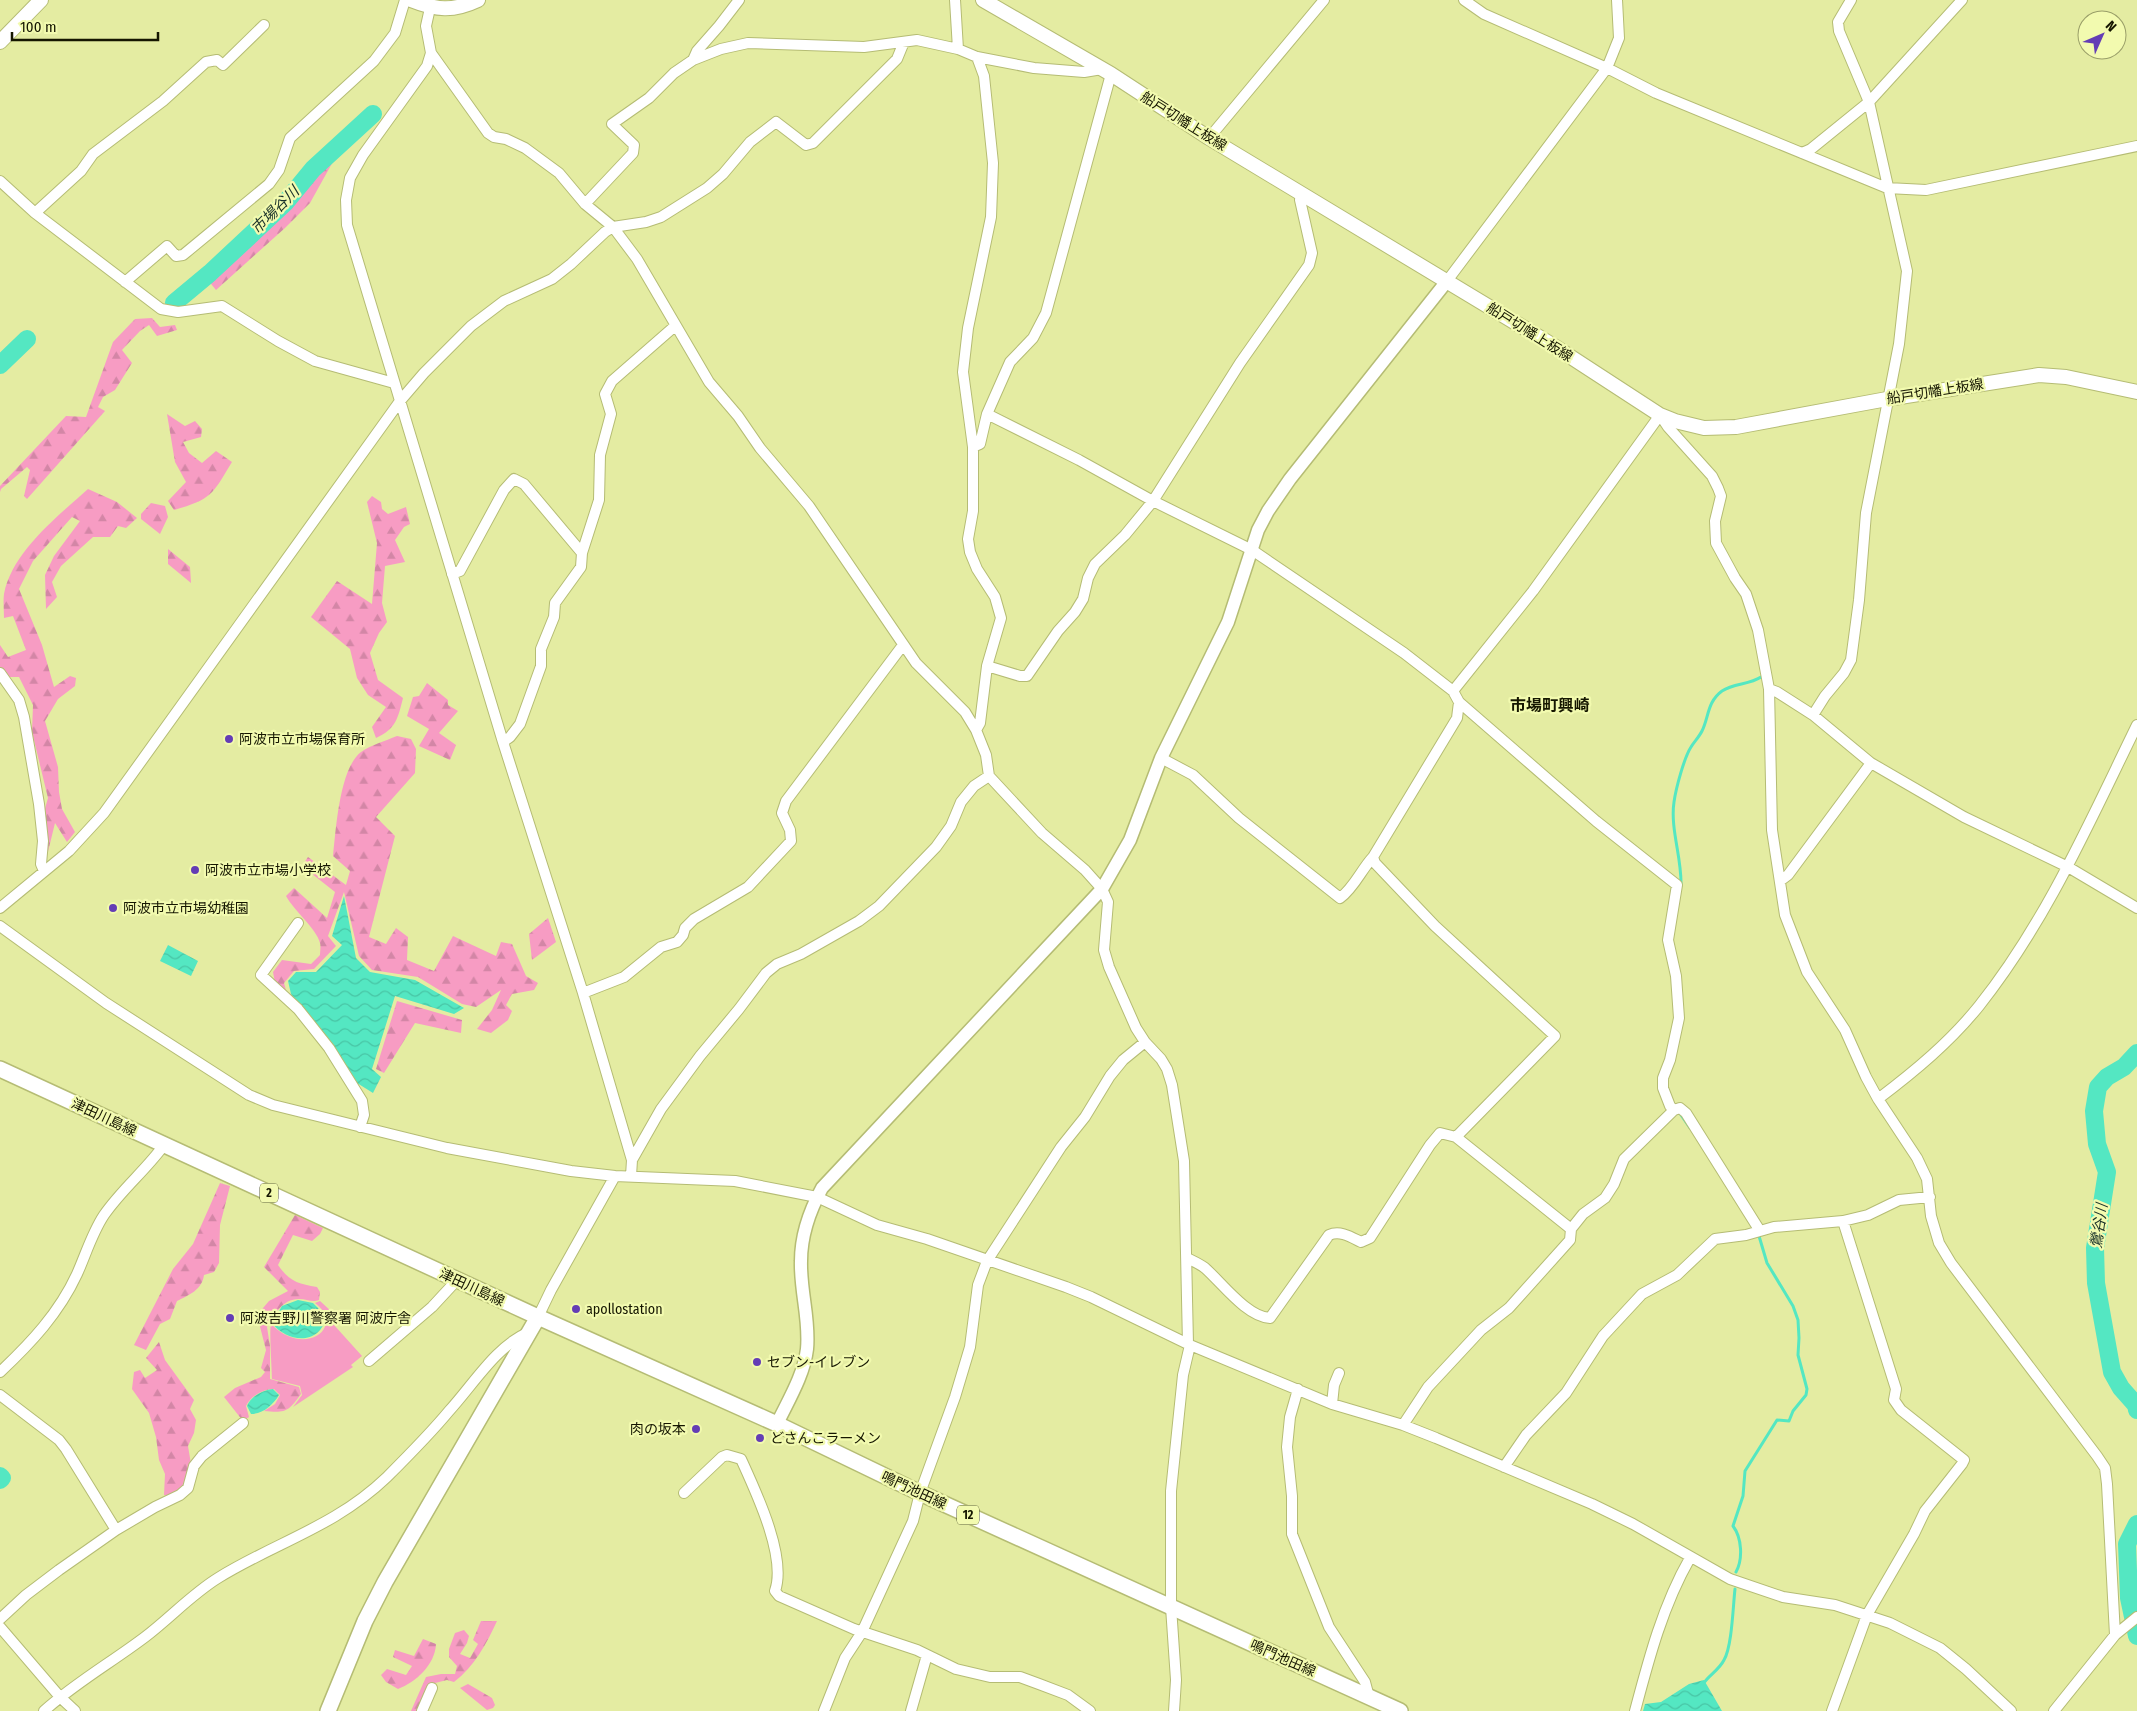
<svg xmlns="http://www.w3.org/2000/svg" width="2137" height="1711" font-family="'Fira Sans Condensed','Noto Sans JP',sans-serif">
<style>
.grass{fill:#f79cc3}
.forest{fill:url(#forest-firs)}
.water{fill:url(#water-waves)}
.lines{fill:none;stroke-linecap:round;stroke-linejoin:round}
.stream{stroke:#54e7c2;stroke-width:3}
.river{stroke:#54e7c2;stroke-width:18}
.minor-casing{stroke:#b5bc74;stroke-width:12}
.tertiary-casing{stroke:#b5bc74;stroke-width:15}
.secondary-casing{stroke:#b5bc74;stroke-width:16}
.primary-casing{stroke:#b5bc74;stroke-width:18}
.minor{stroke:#fff;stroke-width:10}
.tertiary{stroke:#fff;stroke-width:12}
.secondary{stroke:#fff;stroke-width:14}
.primary{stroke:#fff;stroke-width:15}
.poi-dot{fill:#643db5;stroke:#f2faaf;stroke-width:2}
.labels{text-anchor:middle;stroke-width:4.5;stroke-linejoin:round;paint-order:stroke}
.shield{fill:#f2faaf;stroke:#575a34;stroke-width:1}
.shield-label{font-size:12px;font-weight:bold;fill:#151600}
.street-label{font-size:14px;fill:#151600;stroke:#f2faaf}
.poi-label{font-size:14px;fill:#151600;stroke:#f2faaf;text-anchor:start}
.water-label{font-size:15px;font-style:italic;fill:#183029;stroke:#f2faaf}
.quarter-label{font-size:16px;font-weight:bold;fill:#151600;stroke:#f2faaf}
</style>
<defs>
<pattern id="forest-firs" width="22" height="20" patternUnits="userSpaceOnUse" patternTransform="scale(1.25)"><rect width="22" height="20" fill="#f79cc3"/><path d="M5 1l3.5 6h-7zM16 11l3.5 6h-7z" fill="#d386a6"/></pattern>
<pattern id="water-waves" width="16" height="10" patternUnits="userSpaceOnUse" patternTransform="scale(1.25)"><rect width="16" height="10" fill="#54e7c2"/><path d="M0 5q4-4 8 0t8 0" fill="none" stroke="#48c5a5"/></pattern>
</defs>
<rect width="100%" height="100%" fill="#e4eca2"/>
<path class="grass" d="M 320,1301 L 332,1312 L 334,1325 L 362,1356 L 351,1365 L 353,1367 L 293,1407 L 302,1395 L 300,1386 L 272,1379 C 272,1370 269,1328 271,1324 C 306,1359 346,1326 315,1303 Z"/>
<path class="forest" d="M 332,155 L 335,158 L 310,203 L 285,228 L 216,290 L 207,279 L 288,208 L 314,172 Z
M 152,318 L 160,327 L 175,325 L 177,330 L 157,336 L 149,325 L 140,331 L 122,350 L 132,363 L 115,390 L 103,397 L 98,407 L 105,411 L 27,499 L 24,496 L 30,470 L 27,467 L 1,489 L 0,492 L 0,486 L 66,416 L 86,417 L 113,342 L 135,319 Z
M 167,414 L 185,426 L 195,421 L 202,429 L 201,437 L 183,442 L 189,453 L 202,463 L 216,451 L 232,462 C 212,495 212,499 174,510 L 168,501 L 186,482 L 175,462 Z
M 88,489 L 117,502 L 137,518 L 126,528 L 118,526 L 110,537 L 93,537 L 61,566 L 52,582 L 57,597 L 46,609 L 45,575 L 54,556 L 80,521 L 72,517 L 33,561 L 19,589 L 42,645 L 54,687 L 70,676 L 76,678 L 75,686 L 58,699 L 45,721 L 58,767 L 59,792 L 62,809 L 75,832 L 67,842 L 55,823 L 46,860 L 44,812 L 48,798 L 32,732 L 33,705 L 19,677 L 10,677 L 0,667 L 0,645 L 8,657 L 26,650 L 13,616 L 4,618 C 4,610 3,602 4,594 C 12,552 57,517 88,489 Z
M 372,496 L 381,502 L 382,509 L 388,514 L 406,507 L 410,524 L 404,527 L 395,540 L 405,562 L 385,566 L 382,603 L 387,622 L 379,633 L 370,653 L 378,680 L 403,698 C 398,718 396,729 376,738 L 372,727 L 386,707 L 368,695 L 357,678 L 350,649 L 311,617 L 337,581 L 372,604 L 377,543 L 367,502 Z
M 151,503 L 165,506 L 168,517 L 160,534 L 141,519 L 141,514 Z
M 168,549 L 190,567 L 191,583 L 168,564 Z
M 427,683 L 448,700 L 448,705 L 458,711 L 439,733 L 456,745 L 450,760 L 419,746 L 429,729 L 407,716 L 413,697 L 419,696 Z
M 397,736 L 411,739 L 416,749 L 415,773 L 376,817 L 395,836 L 369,937 L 386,944 L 396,928 L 408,937 L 407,960 L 434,971 L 453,936 L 496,956 L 501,942 L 512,944 L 526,976 L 538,983 L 534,990 L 512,994 L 506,1005 L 512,1011 L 508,1020 L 491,1033 L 477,1029 L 492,1010 L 501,990 L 476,1007 L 462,1004 L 418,977 L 372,970 L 359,956 L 344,892 L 328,936 L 336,946 L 314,969 L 294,971 L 284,983 L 287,994 L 275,983 L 273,972 L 282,960 L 311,964 L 320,955 C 320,952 321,946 320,943 C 316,928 294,911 286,896 L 294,888 L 327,918 L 335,892 L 302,866 L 308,857 L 346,885 L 350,871 L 333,856 C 336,831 339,769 361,752 C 371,745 385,741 397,736 Z
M 548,918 L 556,942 L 532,960 L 529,934 Z
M 397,1001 L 462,1020 L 461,1033 L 415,1023 L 384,1073 L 376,1069 Z
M 220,1183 L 230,1186 L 220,1225 L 219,1263 L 214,1272 L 204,1275 C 202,1290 189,1295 177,1301 L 170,1319 L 160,1324 L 146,1350 L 134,1345 L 173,1269 L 193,1244 Z
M 295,1215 L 323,1228 L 320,1234 L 312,1241 L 293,1235 L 278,1265 C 289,1281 298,1284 317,1287 L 320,1292 L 319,1300 C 312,1303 307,1299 299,1299 C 282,1299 275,1314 267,1327 L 270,1346 L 270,1379 L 299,1387 L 301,1394 C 288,1412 286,1413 264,1411 L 275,1404 L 280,1395 L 274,1389 C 263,1389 251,1396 246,1406 L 249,1417 L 243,1421 L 224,1397 L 235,1388 L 261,1377 L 265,1372 L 261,1368 L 266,1350 L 257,1315 L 269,1301 L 288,1291 L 264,1267 Z
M 159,1342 L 165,1360 L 194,1400 L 190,1409 L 196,1420 L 194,1433 L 188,1446 L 191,1464 L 184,1487 L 169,1496 L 164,1495 L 165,1474 L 159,1460 L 156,1437 L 149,1413 L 132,1389 L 134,1372 L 140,1370 L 145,1378 L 157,1370 L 146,1358 Z
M 481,1621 L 497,1621 C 487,1643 474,1667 454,1682 L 447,1680 L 431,1684 L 418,1711 L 411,1711 L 426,1677 L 441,1674 L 455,1674 L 457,1666 L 449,1657 L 449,1649 L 455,1633 L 464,1630 L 469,1636 L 467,1643 L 460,1654 L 470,1658 L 478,1644 L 473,1640 Z
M 423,1639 L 436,1644 C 435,1665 416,1682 398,1689 L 386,1682 L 381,1675 L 387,1669 L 406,1675 L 412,1666 L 393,1657 L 395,1650 L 414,1656 Z
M 468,1684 L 492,1698 L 495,1705 L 493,1708 L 487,1710 L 460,1688 Z"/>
<path class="water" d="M 344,896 L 356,958 L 370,972 L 415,980 L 464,1008 L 454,1014 L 395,996 L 372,1069 L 381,1077 L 373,1093 L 357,1083 L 331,1044 L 291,994 L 288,981 L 296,972 L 316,972 L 342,945 L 332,936 Z
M 168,945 L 198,961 L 191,976 L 160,961 Z
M 298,1300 L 313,1303 L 326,1316 C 321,1346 287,1343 272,1323 L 282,1306 Z
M 273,1389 L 279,1395 C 273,1405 263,1414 251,1414 L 247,1406 C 251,1396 263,1390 273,1389 Z
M 1704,1680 L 1722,1711 L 1643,1711 L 1645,1704 L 1661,1702 L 1689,1684 Z"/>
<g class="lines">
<path class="stream" d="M 1681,886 C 1682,858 1670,829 1674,802 C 1676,788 1684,758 1691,747 C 1694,742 1699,737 1702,731 C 1709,717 1707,702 1722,691 C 1734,683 1749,685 1761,677
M 1679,1112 L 1690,1128
M 1736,1572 C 1743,1559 1742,1538 1733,1526 L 1743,1496 L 1745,1471 L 1777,1420 L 1789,1421 L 1793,1411 L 1806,1395 L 1807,1389 L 1798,1355 L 1799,1338 L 1798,1320 L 1793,1306 L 1767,1263 L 1759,1236
M 1703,1684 C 1709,1675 1719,1670 1724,1660 C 1732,1647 1733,1606 1735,1589"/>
<path class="river" d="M 174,303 L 210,273 L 285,203 L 313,169 L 373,114
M 0,365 L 27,339
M 2137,1053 L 2124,1067 L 2107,1077 L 2098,1087 L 2094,1111 L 2097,1144 L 2107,1172 L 2095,1248 L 2096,1283 L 2112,1372 L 2121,1388 L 2136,1405 L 2137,1410
M 0,1476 L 2,1478 L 0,1480
M 2137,1524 L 2127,1544 L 2129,1598 L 2137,1636"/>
<defs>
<path id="minor" d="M 955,0 L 958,49
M 1464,0 L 1484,14 L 1607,68 L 1656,93 L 1887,188 L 1926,190 L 2137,146
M 430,8 L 426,26 L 431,53 L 427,66 L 363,155 L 350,178 L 346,200 L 347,225 L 503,742 L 583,993 L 632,1160 L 631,1176
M 431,53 L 488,133 L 494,137 L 506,139 L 525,148 L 559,173 L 585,204 L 613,227 L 637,259 L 709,382 L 738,416 L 760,448 L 809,506 L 916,663 L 965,712 L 976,730 L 986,755 L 989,776 L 1042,833 L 1085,870 L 1102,889 L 1108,902 L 1104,950 L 1109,967 L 1136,1028 L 1145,1042 L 1161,1059 L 1167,1069 L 1172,1085 L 1184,1161 L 1188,1344
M 693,60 L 697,51 L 719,26 L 739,0
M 1209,138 L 1324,0
M 1802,153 L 1811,149 L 1869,102 L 1962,0
M 0,181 L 35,213 L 161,309 L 178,312 L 222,306 L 278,341 L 315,361 L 394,383
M 585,204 L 633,153 L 634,145 L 612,124 L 649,98 L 674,73 L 693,60 L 721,49 L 748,43 L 864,47 L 917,40 L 958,49 L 977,57 L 1034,68 L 1084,72 L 1102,69
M 35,213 L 81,171 L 93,154 L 163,101 L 206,62 L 217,60 L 223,65 L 264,25
M 1447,281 L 1607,68 L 1619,38 L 1617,0
M 125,282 L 167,246 L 176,256 L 183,255 L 269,184 L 279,170 L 290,138 L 374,61 L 395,33 L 405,0
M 987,414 L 1079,460 L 1153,501 L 1252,550 L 1404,653 L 1453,691 L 1459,702 L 1596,821 L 1677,885 L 1668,940 L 1676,976 L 1679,1018 L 1670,1060 L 1663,1078 L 1663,1088 L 1670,1106 L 1674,1110
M 973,447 L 980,444 L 987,414 L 1010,362 L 1033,338 L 1046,313 L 1111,74
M 452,574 L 460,571 L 504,490 L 514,479 L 524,484 L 582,553
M 987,666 L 1020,676 L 1027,676 L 1058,631 L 1075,612 L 1083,599 L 1088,578 L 1095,564 L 1125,535 L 1153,501 L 1240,363 L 1309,265 L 1312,253 L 1300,200 L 1301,192
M 0,673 L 19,700 L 24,717 L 39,804 L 43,841 L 41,864 L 44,871
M 1769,689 L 1777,692 L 1813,715 L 1871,763 L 1964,817 L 2068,867 L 2137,908
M 1453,691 L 1533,591 L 1660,415 L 1668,427 L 1712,476 L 1718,488 L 1721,496 L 1715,521 L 1716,543 L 1735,578 L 1746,594 L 1758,630 L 1769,689 L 1772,830 L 1785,915 L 1807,972 L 1845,1030 L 1866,1077 L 1878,1099 L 1917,1158 L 1927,1179 L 1931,1216 L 1939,1243 L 1951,1263 L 2097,1456 L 2105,1468 L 2107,1484 L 2115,1635
M 1813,715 L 1825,696 L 1844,673 L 1851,660 L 1859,600 L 1866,513 L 1899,344 L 1907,271 L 1869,102 L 1839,31 L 1838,22 L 1851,0
M 976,730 L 980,723 L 987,666 L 1001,618 L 995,597 L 977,569 L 970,552 L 968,539 L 973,511 L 973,447 L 963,372 L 968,328 L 991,217 L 993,163 L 984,76 L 977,57
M 503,742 L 510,737 L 520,724 L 541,666 L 541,649 L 554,617 L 555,603 L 581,567 L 582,553 L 599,500 L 600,455 L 611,414 L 605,394 L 612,381 L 675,326
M 1161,758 L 1193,775 L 1239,818 L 1340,898 C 1354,888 1361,870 1373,857 L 1457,718 L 1459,702
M 1373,857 L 1375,863 L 1435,926 L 1555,1036 L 1456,1137
M 1780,881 L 1788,875 L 1871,763
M 0,908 L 69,851 L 104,813 L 400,401 L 424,373 L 471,326 L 504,301 L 552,279 L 571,264 L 605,232 L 613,227 L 646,222 L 661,217 L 707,188 L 723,174 L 750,142 L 776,122 L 806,145 L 813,143 L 897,59 L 904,42
M 298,923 L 261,975 L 298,1009 L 329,1048 L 362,1101 L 364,1115 L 360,1127
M 0,926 L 106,1003 L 249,1095 L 273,1105 L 447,1148 L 571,1171 L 615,1176 L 735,1181 L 817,1197 L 877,1225 L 927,1239 L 1066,1287 L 1091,1297 L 1190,1345 L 1332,1404 L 1403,1425 L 1436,1438 L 1592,1504 L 1633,1524 L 1730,1579 L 1783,1597 L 1835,1605 L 1890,1623 L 1940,1648 L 1966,1669 L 2011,1711
M 583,993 L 624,977 L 661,947 L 677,942 L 683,935 L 685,928 L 694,919 L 748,887 L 791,841 L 790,830 L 782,813 L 786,801 L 903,645
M 1878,1099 C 1915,1071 1950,1042 1979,1006 C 2046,922 2090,821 2137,725
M 632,1160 L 661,1109 L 700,1056 L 739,1009 L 766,973 L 777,964 L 801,954 L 859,921 L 879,906 L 936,847 L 951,826 L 961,802 L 974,786 L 989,776
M 1187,1258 C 1193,1261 1200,1264 1205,1268 C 1222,1283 1247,1317 1270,1318 L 1329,1235 C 1340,1230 1351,1237 1361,1242 L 1370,1238 L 1430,1145 L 1440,1133 L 1456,1137 L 1571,1229
M 538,1317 L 551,1290 L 615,1176
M 369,1361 L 432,1307 L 457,1280
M 0,1372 C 31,1343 59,1313 77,1274 C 86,1254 92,1233 104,1215 C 122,1189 146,1170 164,1145
M 1298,1389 L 1290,1417 L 1287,1447 L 1292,1496 L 1292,1534 L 1329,1627 L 1365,1682 L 1369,1697
M 0,1395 L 59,1440 L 66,1449 L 116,1530
M 1332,1404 L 1334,1385 L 1339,1373
M 1403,1425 L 1428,1387 L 1481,1330 L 1509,1308 L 1570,1240 L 1571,1229 L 1583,1214 L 1605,1198 L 1614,1184 L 1624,1159 L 1674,1110 L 1680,1108 L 1686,1113 L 1760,1231
M 1504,1467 L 1526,1435 L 1566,1393 L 1603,1336 L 1642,1294 L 1677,1275 L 1715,1239 L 1746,1235 L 1774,1227 L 1843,1221 L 1868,1215 L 1899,1200 L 1930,1197
M 684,1493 L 722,1457 L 727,1455 L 741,1459 C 756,1492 787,1557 775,1591 L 779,1596 L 854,1629 L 917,1650 L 956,1669 L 990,1677 L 1020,1677 L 1039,1684 L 1068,1695 L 1090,1711
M 0,1619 L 26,1595 L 59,1570 L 116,1530 L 155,1507 L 180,1495 L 188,1488 L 194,1466 L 202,1456 L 243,1423
M 0,1627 L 60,1697 L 75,1711
M 44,1711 C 75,1683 112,1662 145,1637 C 170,1618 192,1594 218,1578 C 276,1542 335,1527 387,1477 C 408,1456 430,1434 449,1411 C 473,1385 496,1346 529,1332
M 422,1711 L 432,1688
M 824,1711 L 845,1658 L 862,1632 L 913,1521 L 920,1493 L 955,1397 L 970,1347 L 978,1285 L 987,1261 L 1061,1147 L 1085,1117 L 1110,1076 L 1123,1060 L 1145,1042
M 911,1711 L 927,1655
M 1174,1711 L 1176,1680 L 1171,1607 L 1171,1491 L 1183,1375 L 1190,1345
M 1635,1711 C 1649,1658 1663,1605 1690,1558
M 1832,1711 L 1867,1615 L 1914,1534 L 1925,1511 L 1962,1464 L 1964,1460 L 1901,1410 L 1894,1400 L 1896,1389 L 1843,1221
M 2054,1711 L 2115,1635 L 2137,1617"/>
<path id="tertiary" d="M 777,1424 C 788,1401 804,1375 807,1349 C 810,1319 800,1291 801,1261 C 801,1235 810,1210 822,1188 L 1102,889 L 1130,840 L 1161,758 L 1228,622 L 1258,530 L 1268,511 L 1290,479 L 1447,281"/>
<path id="secondary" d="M 411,0 C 436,10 453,12 478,0
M 983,0 L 1111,74 L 1209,138 L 1554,346 L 1660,415 L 1675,421 L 1704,428 L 1736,427 L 1887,399 L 2039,375 L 2066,377 L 2137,392
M 0,42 L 41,0"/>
<path id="primary" d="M 0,1069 L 538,1317 L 777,1424 L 920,1493 L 1400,1711
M 328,1711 L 365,1621 L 385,1582 L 538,1317"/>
</defs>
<use href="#minor" class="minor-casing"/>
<use href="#tertiary" class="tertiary-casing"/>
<use href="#secondary" class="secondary-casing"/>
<use href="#primary" class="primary-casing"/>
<use href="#minor" class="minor"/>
<use href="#tertiary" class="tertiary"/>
<use href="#secondary" class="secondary"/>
<use href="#primary" class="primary"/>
</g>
<g class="poi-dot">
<circle cx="229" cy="739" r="5"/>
<circle cx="195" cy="870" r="5"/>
<circle cx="113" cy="908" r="5"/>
<circle cx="576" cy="1309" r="5"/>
<circle cx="230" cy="1318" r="5"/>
<circle cx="757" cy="1362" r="5"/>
<circle cx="696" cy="1429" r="5"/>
<circle cx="760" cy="1438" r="5"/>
</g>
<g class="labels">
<g class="shield">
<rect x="260" y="1183.5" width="18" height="19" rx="4"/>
<rect x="957" y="1505.5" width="22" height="19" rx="4"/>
</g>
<g class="shield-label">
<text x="269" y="1197">2</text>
<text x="968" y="1519">12</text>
</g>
<g class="street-label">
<text transform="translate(1184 121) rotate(32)" y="5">船戸切幡上板線</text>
<text transform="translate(1530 332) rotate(32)" y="5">船戸切幡上板線</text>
<text transform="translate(1935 391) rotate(-9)" y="5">船戸切幡上板線</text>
<text transform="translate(104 1117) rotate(25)" y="5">津田川島線</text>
<text transform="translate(472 1287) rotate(25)" y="5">津田川島線</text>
<text transform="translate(914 1490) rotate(25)" y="5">鳴門池田線</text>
<text transform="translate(1283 1658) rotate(24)" y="5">鳴門池田線</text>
</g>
<g class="poi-label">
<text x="239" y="744">阿波市立市場保育所</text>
<text x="205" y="875">阿波市立市場小学校</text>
<text x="123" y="913">阿波市立市場幼稚園</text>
<text x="586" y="1314">apollostation</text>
<text x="240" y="1323">阿波吉野川警察署 阿波庁舎</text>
<text x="767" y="1367">セブン-イレブン</text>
<text x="686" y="1434" text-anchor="end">肉の坂本</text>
<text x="770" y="1443">どさんこラーメン</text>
</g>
<g class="water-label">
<text transform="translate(275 210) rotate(-45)" y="5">市場谷川</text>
<text transform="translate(2099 1226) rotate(-82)" y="5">鶯谷川</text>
</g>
<g class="quarter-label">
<text x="1550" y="711">市場町興崎</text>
</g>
</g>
<g transform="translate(2102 35) rotate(45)"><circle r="24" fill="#f2faaf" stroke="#9a9f69"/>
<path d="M0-4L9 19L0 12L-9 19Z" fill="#643db5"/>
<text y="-8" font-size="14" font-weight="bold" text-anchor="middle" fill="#151600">N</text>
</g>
<path d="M12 32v8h146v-8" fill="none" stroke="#151600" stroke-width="2.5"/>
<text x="20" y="32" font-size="15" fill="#151600" stroke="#f2faaf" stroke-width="4" paint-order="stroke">100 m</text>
</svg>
